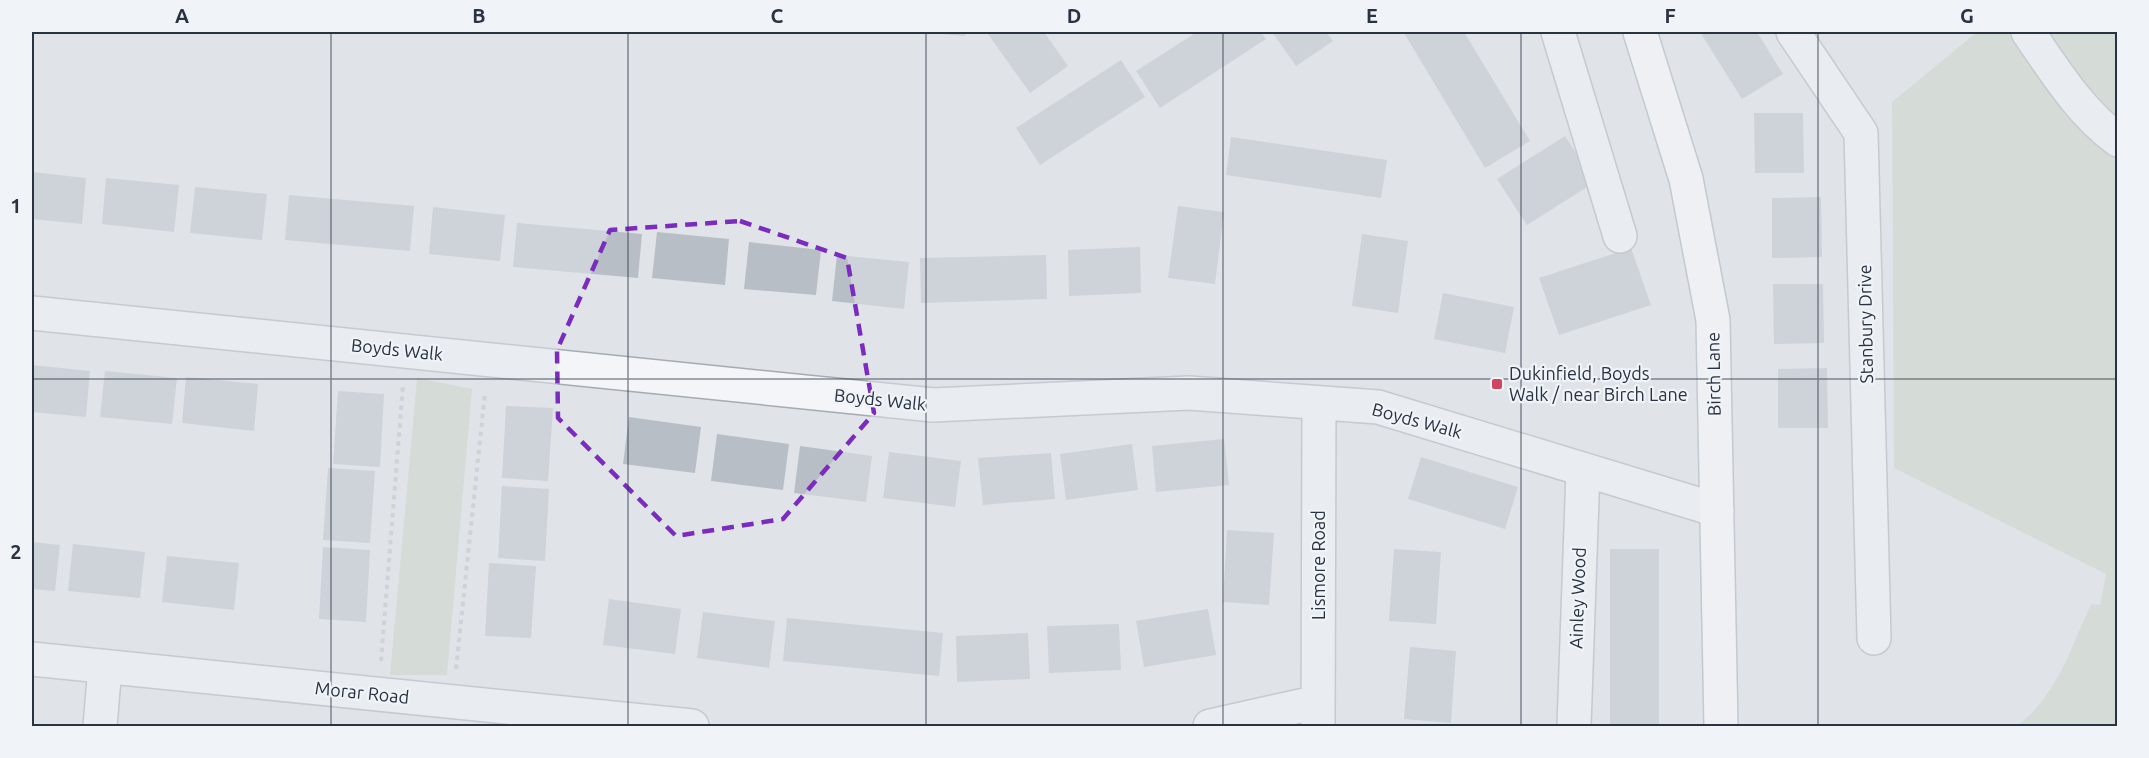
<svg xmlns="http://www.w3.org/2000/svg" width="2149" height="758" font-family="Ubuntu,sans-serif">
<style>
.green{fill:#c7d3c2}
.building{fill:#b8bec6}
.lines{fill:none;stroke-linecap:round;stroke-linejoin:round}
.minor-casing{stroke:#a5abb3;stroke-width:36}
.major-casing{stroke:#a0a9b5;stroke-width:36}
.path{stroke:#babfc5;stroke-width:4;stroke-dasharray:4.5 4.5;stroke-linecap:butt}
.minor{stroke:#f3f5f8;stroke-width:33}
.major{stroke:#fff;stroke-width:33}
.marked{fill:none;stroke:#7b2cbf;stroke-width:4.5;stroke-dasharray:12 8;stroke-linejoin:round}
.grid{fill:none;stroke:#293341;stroke-width:1.5;stroke-opacity:0.55}
.poi-dot{fill:#ce4660;stroke:#f0f3f7;stroke-width:2}
.labels{text-anchor:middle;stroke-width:4.5;stroke-linejoin:round;paint-order:stroke}
.street-label{font-size:18px;fill:#293341;stroke:#f0f3f7}
.poi-label{font-size:18px;fill:#293341;stroke:#f0f3f7;text-anchor:start}
.neatline{fill:none;stroke:#293341;stroke-width:2}
.grid-label{font-size:20px;text-anchor:middle;font-weight:bold;fill:#293341}
</style>
<rect width="100%" height="100%" fill="#e0e4e9"/>
<path class="green" d="M 1977,32 L 2117,32 L 2117,726 L 2017,726 C 2056,697 2071,648 2091,604 L 2100,605 L 2106,574 L 1894,468 L 1892,102 Z
M 417,378 L 472,389 L 447,675 L 390,675 Z"/>
<path class="building" d="M 928,32 L 965,32 L 965,36 L 928,33 Z
M 992,32 L 1044,32 L 1068,66 L 1030,93 L 988,34 Z
M 1197,32 L 1261,32 L 1266,39 L 1160,108 L 1136,71 Z
M 1272,32 L 1326,32 L 1333,41 L 1296,66 Z
M 1406,32 L 1464,32 L 1530,141 L 1485,168 L 1404,33 Z
M 1700,32 L 1757,32 L 1783,74 L 1742,99 Z
M 1121,60 L 1145,97 L 1040,165 L 1016,128 Z
M 1754,113 L 1803,113 L 1804,173 L 1755,173 Z
M 1565,136 L 1595,182 L 1527,225 L 1497,179 Z
M 1231,137 L 1387,160 L 1381,198 L 1226,175 Z
M 32,172 L 86,178 L 82,224 L 32,219 Z
M 106,178 L 179,185 L 174,232 L 102,224 Z
M 195,187 L 267,194 L 262,240 L 190,233 Z
M 289,195 L 414,206 L 410,251 L 285,240 Z
M 1821,197 L 1822,257 L 1772,258 L 1772,198 Z
M 1178,206 L 1224,212 L 1215,284 L 1168,278 Z
M 433,207 L 505,215 L 500,261 L 429,254 Z
M 517,223 L 642,234 L 638,278 L 513,267 Z
M 657,232 L 729,239 L 725,285 L 652,278 Z
M 1362,234 L 1408,241 L 1398,313 L 1352,306 Z
M 749,242 L 821,250 L 816,295 L 744,289 Z
M 1140,247 L 1141,293 L 1069,296 L 1068,250 Z
M 1631,248 L 1651,305 L 1559,335 L 1539,278 Z
M 837,255 L 909,262 L 904,309 L 832,301 Z
M 1046,255 L 1047,299 L 921,303 L 920,258 Z
M 1773,284 L 1823,284 L 1824,343 L 1774,344 Z
M 1443,293 L 1514,307 L 1505,353 L 1434,339 Z
M 32,365 L 90,371 L 86,417 L 32,412 Z
M 1827,368 L 1828,428 L 1778,428 L 1778,369 Z
M 105,371 L 177,378 L 172,424 L 100,417 Z
M 186,377 L 258,384 L 254,431 L 182,423 Z
M 338,391 L 384,394 L 380,467 L 333,464 Z
M 506,406 L 553,408 L 548,481 L 502,478 Z
M 629,417 L 701,427 L 695,473 L 623,464 Z
M 717,434 L 789,444 L 783,490 L 711,481 Z
M 1224,439 L 1229,485 L 1156,492 L 1152,446 Z
M 1132,444 L 1138,490 L 1066,500 L 1060,454 Z
M 800,446 L 872,456 L 866,502 L 794,493 Z
M 889,452 L 961,461 L 955,507 L 883,498 Z
M 1051,453 L 1055,499 L 983,505 L 978,458 Z
M 1421,457 L 1518,487 L 1505,529 L 1408,499 Z
M 328,468 L 375,471 L 370,543 L 323,540 Z
M 502,486 L 549,489 L 545,561 L 498,558 Z
M 1227,530 L 1274,533 L 1269,605 L 1223,602 Z
M 32,542 L 60,545 L 55,591 L 32,589 Z
M 73,544 L 145,552 L 140,598 L 68,591 Z
M 323,547 L 370,550 L 366,622 L 319,619 Z
M 1394,549 L 1441,552 L 1436,624 L 1389,621 Z
M 1610,549 L 1659,549 L 1659,726 L 1610,726 Z
M 167,556 L 239,563 L 234,610 L 162,602 Z
M 489,563 L 536,566 L 531,638 L 485,636 Z
M 609,599 L 681,609 L 675,654 L 603,645 Z
M 1208,609 L 1216,655 L 1144,667 L 1136,621 Z
M 703,612 L 775,621 L 769,668 L 697,658 Z
M 787,618 L 943,633 L 939,676 L 783,661 Z
M 1119,624 L 1121,670 L 1049,673 L 1047,626 Z
M 1028,633 L 1030,679 L 957,682 L 956,636 Z
M 1410,647 L 1456,651 L 1451,723 L 1404,719 Z"/>
<g class="lines">
<defs>
<path id="minor" d="M 1558,32 L 1620,236
M 1793,32 L 1861,133 L 1874,638
M 2028,32 C 2055,71 2079,111 2118,140
M 32,313 L 933,405 L 1189,393 L 1378,407 L 1717,510
M 32,659 L 692,726
M 100,726 L 105,667
M 1210,726 L 1318,702
M 1318,726 L 1319,403
M 1574,726 L 1583,470"/>
<path id="major" d="M 1640,32 L 1686,179 L 1713,320 L 1721,726"/>
</defs>
<use href="#minor" class="minor-casing"/>
<use href="#major" class="major-casing"/>
<path class="path" d="M 381,661 L 403,385
M 456,669 L 485,393"/>
<use href="#minor" class="minor"/>
<use href="#major" class="major"/>
</g>
<path d="M0 0H2149V758H0ZM 740,221 L 847,258 L 874,413 L 783,519 L 676,536 L 558,418 L 557,350 L 610,230 Z" fill="#e0e4e9" fill-opacity=".55" fill-rule="evenodd"/>
<path class="marked" d="M 740,221 L 847,258 L 874,413 L 783,519 L 676,536 L 558,418 L 557,350 L 610,230 Z"/>
<path class="grid" d="M 331,32 L 331,726M 628,32 L 628,726M 926,32 L 926,726M 1223,32 L 1223,726M 1521,32 L 1521,726M 1818,32 L 1818,726M 32,379 L 2118,379"/>
<rect class="poi-dot" x="1491" y="378" width="12" height="12" rx="3"/>
<g class="labels">
<g class="street-label">
<text transform="translate(1866 324) rotate(-91)" y="6">Stanbury Drive</text>
<text transform="translate(397 350) rotate(6)" y="6">Boyds Walk</text>
<text transform="translate(1714 374) rotate(-91)" y="6">Birch Lane</text>
<text transform="translate(880 400) rotate(6)" y="6">Boyds Walk</text>
<text transform="translate(1417 421) rotate(15)" y="6">Boyds Walk</text>
<text transform="translate(1319 565) rotate(-90)" y="6">Lismore Road</text>
<text transform="translate(1578 598) rotate(-88)" y="6">Ainley Wood</text>
<text transform="translate(362 693) rotate(6)" y="6">Morar Road</text>
</g>
<g class="poi-label">
<text x="1509" y="380">Dukinfield, Boyds<tspan x="1509" dy="21">Walk / near Birch Lane</tspan></text>
</g>
</g>
<rect width="2149" height="758" fill="none" stroke="#f0f3f7" stroke-width="66"/>
<rect x="33" y="33" width="2083" height="692" class="neatline"/>
<g class="grid-label">
<text x="182" y="23">A</text>
<text x="479" y="23">B</text>
<text x="777" y="23">C</text>
<text x="1074" y="23">D</text>
<text x="1372" y="23">E</text>
<text x="1670" y="23">F</text>
<text x="1967" y="23">G</text>
<text x="16" y="213">1</text>
<text x="16" y="559">2</text>
</g>
</svg>
